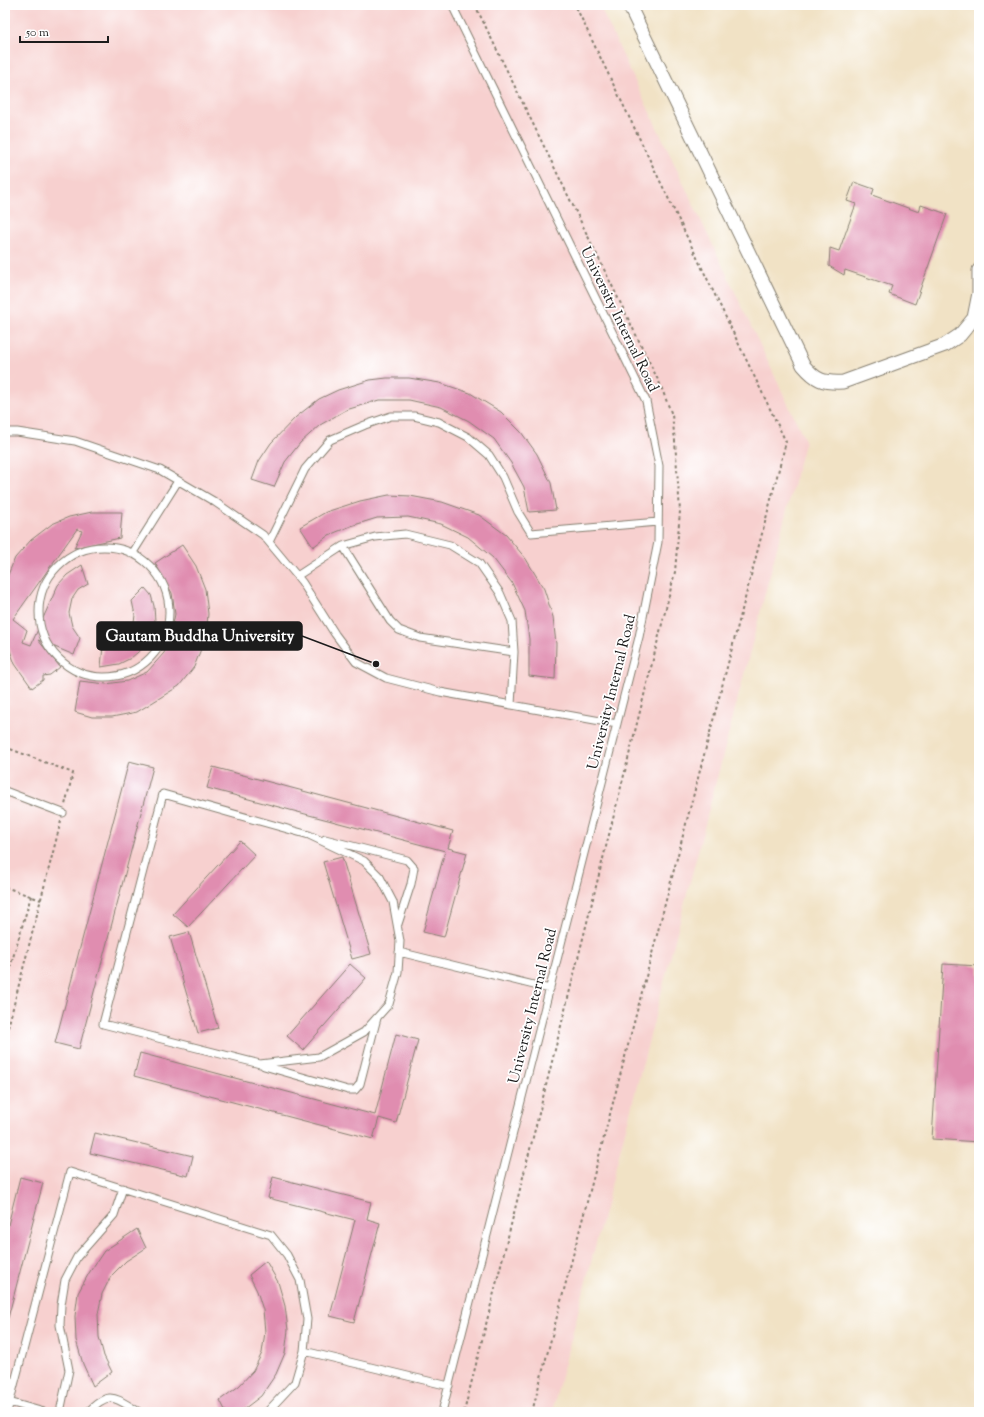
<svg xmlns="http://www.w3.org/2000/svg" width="984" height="1417" font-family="'Sorts Mill Goudy',serif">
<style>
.built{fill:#f7d0cf}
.building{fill:#e08db0}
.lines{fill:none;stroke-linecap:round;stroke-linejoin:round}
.lane-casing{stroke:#867f70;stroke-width:9}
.street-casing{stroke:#867f70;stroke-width:15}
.path{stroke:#867f70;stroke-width:2;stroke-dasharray:3 3;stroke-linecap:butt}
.lane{stroke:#fff;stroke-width:7}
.street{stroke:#fff;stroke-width:13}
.labels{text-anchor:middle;stroke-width:3.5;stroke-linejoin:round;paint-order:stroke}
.street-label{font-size:15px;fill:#1c1c1c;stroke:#fff}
.leader{fill:none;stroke:#1c1c1c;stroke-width:1.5}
.callout-dot{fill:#1c1c1c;stroke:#fff;stroke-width:1.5}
.callout{fill:#1c1c1c;stroke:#1c1c1c;stroke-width:1.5}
.callout-label{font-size:16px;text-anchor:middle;font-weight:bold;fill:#fff}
</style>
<rect width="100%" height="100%" fill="#fff"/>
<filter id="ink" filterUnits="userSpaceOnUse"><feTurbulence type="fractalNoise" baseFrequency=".025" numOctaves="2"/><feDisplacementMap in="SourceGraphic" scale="8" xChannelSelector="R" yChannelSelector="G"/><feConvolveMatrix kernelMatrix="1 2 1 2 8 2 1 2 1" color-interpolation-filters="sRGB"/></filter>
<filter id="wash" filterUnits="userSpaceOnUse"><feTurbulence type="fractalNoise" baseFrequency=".012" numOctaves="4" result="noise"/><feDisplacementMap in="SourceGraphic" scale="16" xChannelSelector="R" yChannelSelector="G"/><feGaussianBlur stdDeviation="0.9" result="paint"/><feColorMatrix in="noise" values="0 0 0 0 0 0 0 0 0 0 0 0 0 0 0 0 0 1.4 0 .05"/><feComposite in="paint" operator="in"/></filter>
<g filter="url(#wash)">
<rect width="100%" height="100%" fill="#f1e2c5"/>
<path class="built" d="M 5,5 L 599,5 L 805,440 L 552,1412 L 5,1412 Z"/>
<g id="blocks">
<path class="building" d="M 854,182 L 874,189 L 872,195 L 919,212 L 921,205 L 947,214 L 915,304 L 889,294 L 892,286 L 845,270 L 844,275 L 829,266 L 830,248 L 839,251 L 856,204 L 847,201 Z
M 387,378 L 409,378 L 440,383 L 470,393 L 501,412 L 521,432 L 537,454 L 551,483 L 556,510 L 529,512 L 524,487 L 511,463 L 494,439 L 469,421 L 441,407 L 409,400 L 379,400 L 346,410 L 320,425 L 300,443 L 285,462 L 274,487 L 252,480 L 259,461 L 271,443 L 296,417 L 319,399 L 338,390 L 370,380 Z
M 389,495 L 410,496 L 442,502 L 479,515 L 506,535 L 526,559 L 544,589 L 553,617 L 556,644 L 555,679 L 529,676 L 529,639 L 525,611 L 512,583 L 493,558 L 468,537 L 441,524 L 408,517 L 377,518 L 351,526 L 329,535 L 313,547 L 300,527 L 326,512 L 360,501 Z
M 92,512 L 122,512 L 120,538 L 74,548 L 82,531 L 77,529 L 13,619 L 27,630 L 23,642 L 31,645 L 58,585 L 67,575 L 82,565 L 88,584 L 78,590 L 72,599 L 69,613 L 72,626 L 80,638 L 74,655 L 38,640 L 60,667 L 50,675 L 43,676 L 43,680 L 32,688 L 15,664 L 5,637 L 5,582 L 15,558 L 31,540 L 52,524 L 69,517 Z
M 182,545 L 196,566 L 205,589 L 208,614 L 206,636 L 194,667 L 179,686 L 137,712 L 112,717 L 92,717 L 75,712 L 80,681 L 106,684 L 127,681 L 147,672 L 164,653 L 171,635 L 175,614 L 172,593 L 155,563 Z
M 145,588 L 151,595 L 154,606 L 155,621 L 151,635 L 144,647 L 131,658 L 119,664 L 101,667 L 103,646 L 114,646 L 124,640 L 133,629 L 135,615 L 132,601 Z
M 129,761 L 153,767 L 79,1049 L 55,1043 Z
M 213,767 L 453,831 L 448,848 L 467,853 L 444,937 L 423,932 L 445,851 L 207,788 Z
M 240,841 L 255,855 L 188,927 L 173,914 Z
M 342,857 L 371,954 L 352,959 L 323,862 Z
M 189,932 L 218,1028 L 198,1033 L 170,937 Z
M 350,964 L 366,978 L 303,1050 L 287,1036 Z
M 943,964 L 979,966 L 979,1142 L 932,1139 Z
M 396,1034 L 418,1040 L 396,1123 L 379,1118 L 373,1139 L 134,1076 L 140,1053 L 375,1115 Z
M 95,1133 L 193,1156 L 188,1176 L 90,1153 Z
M 20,1177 L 43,1183 L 8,1318 L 5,1318 L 5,1237 Z
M 273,1177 L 371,1202 L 367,1219 L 380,1223 L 354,1322 L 330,1316 L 355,1220 L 268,1198 Z
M 137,1229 L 146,1248 L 126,1261 L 111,1276 L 102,1294 L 98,1314 L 99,1337 L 104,1356 L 112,1372 L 93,1386 L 83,1364 L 76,1340 L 75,1316 L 78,1293 L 89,1273 L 104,1251 Z
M 266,1261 L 278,1282 L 285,1306 L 288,1330 L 285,1353 L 276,1374 L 261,1396 L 240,1412 L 226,1412 L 220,1400 L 239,1386 L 253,1371 L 262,1353 L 265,1332 L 263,1310 L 257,1291 L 249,1275 Z"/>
</g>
</g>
<g filter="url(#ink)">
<use href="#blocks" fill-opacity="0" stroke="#867f70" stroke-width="1"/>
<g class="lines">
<defs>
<path id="lane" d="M 5,432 L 17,432 L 75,441 L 160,470 L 215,502 L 263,535 L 302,582 L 335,634 L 356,662 L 386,678 L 440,692 L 617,724
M 269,542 L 305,469 L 330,440 L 365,425 L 391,416 L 414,416 L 439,422 L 468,437 L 489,455 L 503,477 L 518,512 L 531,533 L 658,522
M 343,546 L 390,621 L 399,630 L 420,638 L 514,652
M39 612a65 65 0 1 1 130 0a65 65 0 1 1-130 0Z
M 132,554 L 178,481
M 297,576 L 343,546 L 375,537 L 405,534 L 450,545 L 479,563 L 500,593 L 512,621 L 514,652 L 511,705
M 5,791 L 63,813
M 163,794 L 309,835 L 364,861 L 380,877 L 393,902 L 400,941 L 398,972 L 389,1004 L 364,1032 L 319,1057 L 260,1064 L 103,1024 Z
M 325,839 L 407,860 L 414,868 L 411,884 L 398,924
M 399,952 L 550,989
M 264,1066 L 348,1090 L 355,1090 L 360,1084 L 377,1018
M 304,1351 L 449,1386
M 9,1402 L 44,1412
M 7,1412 L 70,1172 L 271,1235 L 287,1255 L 300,1280 L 307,1319 L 304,1351 L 295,1382 L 267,1412
M 60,1412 L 69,1370 L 60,1325 L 61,1305 L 65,1280 L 77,1257 L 114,1215 L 123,1188
M 88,1412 C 110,1389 115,1398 139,1412
M 442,1412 L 639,637 L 658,542 L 659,466 L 646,401 L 452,5"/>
<path id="street" d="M 629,5 L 803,365 C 816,380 822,383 843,382 L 945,345 L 960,335 L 974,318 L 979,293 L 979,270"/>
</defs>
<use href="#lane" class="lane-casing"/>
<use href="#street" class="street-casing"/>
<path class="path" d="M 5,747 L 73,773 L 65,805
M 5,887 L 41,900
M 5,985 L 31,896
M 5,1039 L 61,821
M 464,1412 L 675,572 L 680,511 L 675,441 L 672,415 L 660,384 L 475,5
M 532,1412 L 786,442 L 575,5"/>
<use href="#lane" class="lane"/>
<use href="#street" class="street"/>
</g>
</g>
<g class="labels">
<g class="street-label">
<text transform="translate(620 319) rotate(64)" y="5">University Internal Road</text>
<text transform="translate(611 692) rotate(-76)" y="5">University Internal Road</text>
<text transform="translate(532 1006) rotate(-76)" y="5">University Internal Road</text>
</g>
</g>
<path class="leader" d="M376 664L302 636"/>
<circle class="callout-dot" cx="376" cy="664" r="4"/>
<rect class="callout" x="97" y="622" width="205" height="28" rx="4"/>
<g class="callout-label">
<text x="200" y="641">Gautam Buddha University</text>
</g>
<rect width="984" height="1417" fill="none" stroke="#fff" stroke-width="20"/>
<path d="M20 36v6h88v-6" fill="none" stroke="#1c1c1c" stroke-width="2"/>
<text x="26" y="36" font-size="12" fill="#1c1c1c" stroke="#ffffff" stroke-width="3" paint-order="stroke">50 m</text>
</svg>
